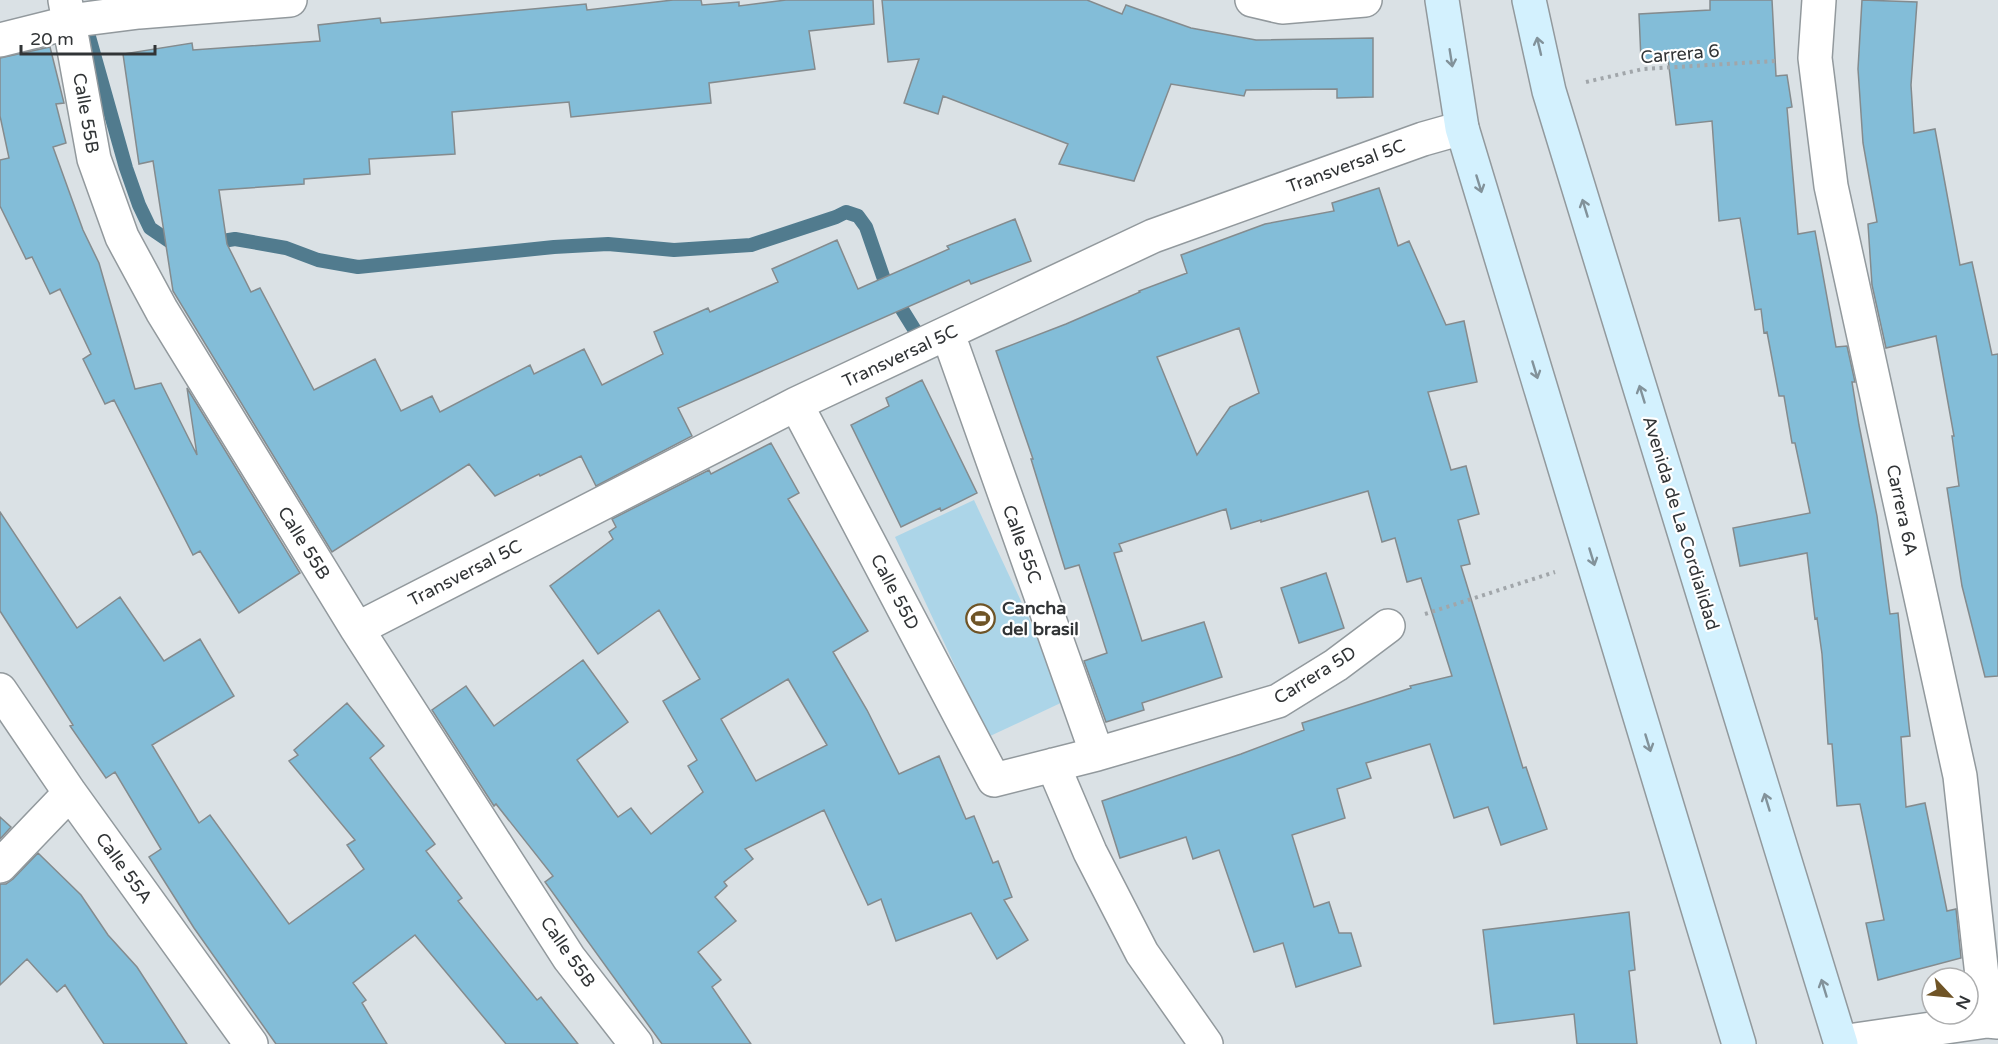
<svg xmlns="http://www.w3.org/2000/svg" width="1998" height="1044" font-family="'Varela Round',sans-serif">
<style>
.green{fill:#acd5e8}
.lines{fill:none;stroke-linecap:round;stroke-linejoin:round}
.stream{stroke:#517b8e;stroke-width:14}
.building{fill:#83bdd8;stroke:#848b8e;stroke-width:1.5;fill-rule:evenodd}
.minor-casing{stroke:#92999d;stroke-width:36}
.secondary-casing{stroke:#92999d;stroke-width:36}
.path{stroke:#a1a6aa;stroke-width:4;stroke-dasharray:3 4.5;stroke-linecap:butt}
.minor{stroke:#fff;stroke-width:33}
.secondary{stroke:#d3f1fe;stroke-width:33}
.oneway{stroke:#82929a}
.labels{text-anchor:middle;stroke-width:4.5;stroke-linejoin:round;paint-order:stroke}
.street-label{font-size:18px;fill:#313436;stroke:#fff}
.poi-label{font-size:18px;font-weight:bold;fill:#313436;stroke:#fff;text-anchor:start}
</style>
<rect width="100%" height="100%" fill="#dae1e5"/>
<path class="green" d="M 974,500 L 1067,700 L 988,737 L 895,537 Z"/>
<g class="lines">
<path class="stream" d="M 84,19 L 126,168 L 139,205 L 150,228 L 172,243 L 182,244
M 210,243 L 235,239 L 286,248 L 318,260 L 358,267 L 554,247 L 608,244 L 674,250 L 751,245 L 836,217 L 846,212 L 858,216 L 866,227 L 885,282 L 924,345"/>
</g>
<path class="building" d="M 673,0 L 701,0 L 702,5 L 739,2 L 739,6 L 786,0 L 873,0 L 874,24 L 809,31 L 815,69 L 709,83 L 711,103 L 571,117 L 569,102 L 452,112 L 455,154 L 369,159 L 370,174 L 304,179 L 304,184 L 219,190 L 227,244 L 251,292 L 260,288 L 314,390 L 375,359 L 401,411 L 432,396 L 440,412 L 530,365 L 534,374 L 584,349 L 602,385 L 663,354 L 654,332 L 708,308 L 710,312 L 778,282 L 772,269 L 837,240 L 858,289 L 949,249 L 947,246 L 1015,219 L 1031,261 L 971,284 L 969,280 L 678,408 L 692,436 L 596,486 L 581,456 L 540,476 L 539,474 L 495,496 L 469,464 L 332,552 L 173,291 L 153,161 L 139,164 L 123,54 L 192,43 L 193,50 L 320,41 L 318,25 L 380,18 L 381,23 L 586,4 L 587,10 Z
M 882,0 L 1087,0 L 1122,14 L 1126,5 L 1191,28 L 1256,40 L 1373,38 L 1373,97 L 1337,98 L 1337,89 L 1246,90 L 1244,96 L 1171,84 L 1134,181 L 1059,164 L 1068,144 L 943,96 L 938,114 L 904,103 L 919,59 L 888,62 Z
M 1710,0 L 1772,0 L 1776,76 L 1787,75 L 1792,107 L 1787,108 L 1798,234 L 1815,231 L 1836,347 L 1847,346 L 1855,382 L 1852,382 L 1859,425 L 1877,516 L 1890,614 L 1898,613 L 1910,736 L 1901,737 L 1906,807 L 1925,803 L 1947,911 L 1956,909 L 1961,958 L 1878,980 L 1866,923 L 1884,920 L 1860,804 L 1837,806 L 1832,744 L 1828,744 L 1822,654 L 1817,618 L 1815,619 L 1807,553 L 1740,566 L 1733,528 L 1810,513 L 1795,443 L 1792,443 L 1784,396 L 1779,396 L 1767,332 L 1764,333 L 1761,309 L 1755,310 L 1740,218 L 1719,221 L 1712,121 L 1676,125 L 1668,59 L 1641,60 L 1639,14 L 1710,10 Z
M 1862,0 L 1917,2 L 1911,85 L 1914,133 L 1935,129 L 1960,265 L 1972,262 L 1992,355 L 1998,354 L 1998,676 L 1985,677 L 1962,586 L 1947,488 L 1959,486 L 1952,436 L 1954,436 L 1936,336 L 1886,348 L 1872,285 L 1868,224 L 1877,222 L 1863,143 L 1858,69 Z
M 50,47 L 64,103 L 56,104 L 66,143 L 53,147 L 83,230 L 99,263 L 135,389 L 161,383 L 197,455 L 187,388 L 300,573 L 239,613 L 200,551 L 193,555 L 114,400 L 105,404 L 83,359 L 91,354 L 60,289 L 50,294 L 32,257 L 26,259 L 0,206 L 0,160 L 9,158 L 0,116 L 0,58 Z
M 1379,188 L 1398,246 L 1409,241 L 1446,325 L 1464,321 L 1477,382 L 1428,392 L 1451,470 L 1466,466 L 1479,514 L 1458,520 L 1470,564 L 1461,566 L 1523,768 L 1526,767 L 1547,829 L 1501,845 L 1488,807 L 1454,818 L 1430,744 L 1366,763 L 1371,778 L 1337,789 L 1345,818 L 1292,835 L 1314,907 L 1329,902 L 1339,933 L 1351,933 L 1361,966 L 1296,987 L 1283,943 L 1254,952 L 1219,850 L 1193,859 L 1186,837 L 1120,858 L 1102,801 L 1241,754 L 1304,730 L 1302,723 L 1411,688 L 1410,686 L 1452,676 L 1421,578 L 1407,582 L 1395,538 L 1382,542 L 1368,491 L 1261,522 L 1261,520 L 1231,529 L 1226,509 L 1119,544 L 1122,551 L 1114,553 L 1142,641 L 1204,622 L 1222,677 L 1142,703 L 1144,710 L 1106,722 L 1084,661 L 1107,653 L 1079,565 L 1065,569 L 1031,459 L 1033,459 L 996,351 L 1066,324 L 1140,292 L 1139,291 L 1187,273 L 1181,255 L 1265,224 L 1334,211 L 1332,203 ZM 1239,328 L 1259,393 L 1230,407 L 1197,455 L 1157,357 Z
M 922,380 L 977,493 L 941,511 L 940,508 L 901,527 L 851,425 L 889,406 L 886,398 Z
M 771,443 L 799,493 L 788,499 L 868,631 L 833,652 L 867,710 L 899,774 L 939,756 L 966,819 L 974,816 L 993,863 L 998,861 L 1012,897 L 1004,900 L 1028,940 L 997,959 L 971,913 L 896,941 L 881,899 L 868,905 L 824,810 L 745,849 L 753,859 L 724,882 L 727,886 L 715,897 L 736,921 L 698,952 L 721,980 L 712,987 L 751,1044 L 662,1044 L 545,882 L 553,876 L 496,804 L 494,806 L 432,710 L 466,686 L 494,726 L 583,660 L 628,722 L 577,760 L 618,817 L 631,808 L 651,834 L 703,792 L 688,766 L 697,760 L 663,701 L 700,679 L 659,610 L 598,654 L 550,586 L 613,539 L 609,532 L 616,527 L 612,519 L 709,470 L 711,474 ZM 788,679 L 827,745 L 756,781 L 721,719 Z
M 0,512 L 77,628 L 120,597 L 164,661 L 200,639 L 234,696 L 152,745 L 199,823 L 210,815 L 289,924 L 364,869 L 347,845 L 355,840 L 289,761 L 298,755 L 294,750 L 347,703 L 384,746 L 370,758 L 435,844 L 426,851 L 462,898 L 458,901 L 537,1000 L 541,997 L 578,1044 L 506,1044 L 415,935 L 353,983 L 366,1000 L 362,1003 L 387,1044 L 276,1044 L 194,928 L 149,857 L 161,849 L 115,772 L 106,778 L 70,726 L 73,725 L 0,611 Z
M 1326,573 L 1344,628 L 1299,643 L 1281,588 Z
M 0,817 L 11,827 L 0,839 Z
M 38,853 L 81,895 L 108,935 L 137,967 L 187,1044 L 104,1044 L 65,985 L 57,992 L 27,959 L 0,985 L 0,884 L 6,884 L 13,879 Z
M 1629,912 L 1635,970 L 1629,971 L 1637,1044 L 1577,1044 L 1574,1014 L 1494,1024 L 1483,930 Z"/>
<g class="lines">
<defs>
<path id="minor" d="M 65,0 L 94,159 L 122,237 L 162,311 L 357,629 L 569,958 L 636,1044
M 1252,0 L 1282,7 L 1365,0
M 1819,0 L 1815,58 L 1831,186 L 1960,776 L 1987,1021
M 0,40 L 84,19 L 139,12 L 290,0
M 948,334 L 1097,754
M 796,404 L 994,780 L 1097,754 L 1278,701 L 1336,665 L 1388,626
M 357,629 L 796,404 L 1153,236 L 1423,139 L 1462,128
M 0,690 L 70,793 L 251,1044
M 1053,765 L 1090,852 L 1142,953 L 1206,1044
M 0,866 L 70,793
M 1841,1042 L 1987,1021 L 1998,1022"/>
<path id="secondary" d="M 1442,0 L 1462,128 L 1739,1044
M 1529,0 L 1549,91 L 1841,1044"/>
</defs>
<use href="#minor" class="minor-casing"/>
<use href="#secondary" class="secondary-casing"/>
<path class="path" d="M 1586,82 L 1643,69 L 1775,61
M 1425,614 L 1555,572"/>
<use href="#minor" class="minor"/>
<use href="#secondary" class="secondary"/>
</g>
<defs><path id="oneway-shaft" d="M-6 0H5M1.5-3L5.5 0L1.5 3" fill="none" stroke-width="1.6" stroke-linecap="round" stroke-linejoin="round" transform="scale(1.5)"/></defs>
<g class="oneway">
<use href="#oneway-shaft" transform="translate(1539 46) rotate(-103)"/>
<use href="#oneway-shaft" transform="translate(1451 58) rotate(81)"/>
<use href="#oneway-shaft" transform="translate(1479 184) rotate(73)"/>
<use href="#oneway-shaft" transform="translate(1585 208) rotate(-107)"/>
<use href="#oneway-shaft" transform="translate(1535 370) rotate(73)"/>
<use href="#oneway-shaft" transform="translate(1642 394) rotate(-107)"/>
<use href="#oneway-shaft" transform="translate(1592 557) rotate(73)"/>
<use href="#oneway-shaft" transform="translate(1648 743) rotate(73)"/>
<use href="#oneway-shaft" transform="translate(1767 802) rotate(-107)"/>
<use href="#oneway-shaft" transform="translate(1824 988) rotate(-107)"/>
</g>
<defs>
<symbol id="stadium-ring" viewBox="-11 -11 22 22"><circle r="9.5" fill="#fff" stroke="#6f5426" stroke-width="1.5"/><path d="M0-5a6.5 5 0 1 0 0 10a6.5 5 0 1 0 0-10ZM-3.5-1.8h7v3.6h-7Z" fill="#6f5426"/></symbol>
</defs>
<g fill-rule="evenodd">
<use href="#stadium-ring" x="964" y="602" width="33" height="33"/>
</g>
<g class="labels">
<g class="street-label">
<text transform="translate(1680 54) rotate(-5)" y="6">Carrera 6</text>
<text transform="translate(86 113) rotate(80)" y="6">Calle 55B</text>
<text transform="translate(1346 166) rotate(-20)" y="6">Transversal 5C</text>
<text transform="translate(900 356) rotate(-25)" y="6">Transversal 5C</text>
<text transform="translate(1902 510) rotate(78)" y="6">Carrera 6A</text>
<text transform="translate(1681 523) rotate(73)" y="6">Avenida de La Cordialidad</text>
<text transform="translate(304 543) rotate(58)" y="6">Calle 55B</text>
<text transform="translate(1022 544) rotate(70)" y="6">Calle 55C</text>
<text transform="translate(465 573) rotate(-27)" y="6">Transversal 5C</text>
<text transform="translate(895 592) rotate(62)" y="6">Calle 55D</text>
<text transform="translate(1315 675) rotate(-32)" y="6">Carrera 5D</text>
<text transform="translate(124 868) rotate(54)" y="6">Calle 55A</text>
<text transform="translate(568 952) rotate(55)" y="6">Calle 55B</text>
</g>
<g class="poi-label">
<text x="1002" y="614">Cancha<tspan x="1002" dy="21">del brasil</tspan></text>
</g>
</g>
<g transform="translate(1950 996) rotate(116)"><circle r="28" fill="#ffffff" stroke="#adaeaf" stroke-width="1.5"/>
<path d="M0-4.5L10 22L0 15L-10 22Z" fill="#6f5426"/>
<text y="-9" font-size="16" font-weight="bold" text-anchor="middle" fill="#313436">N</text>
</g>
<path d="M21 45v9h134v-9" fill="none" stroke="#313436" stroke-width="3"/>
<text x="30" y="45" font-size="18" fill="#313436" stroke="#ffffff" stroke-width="4.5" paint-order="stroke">20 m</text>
</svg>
